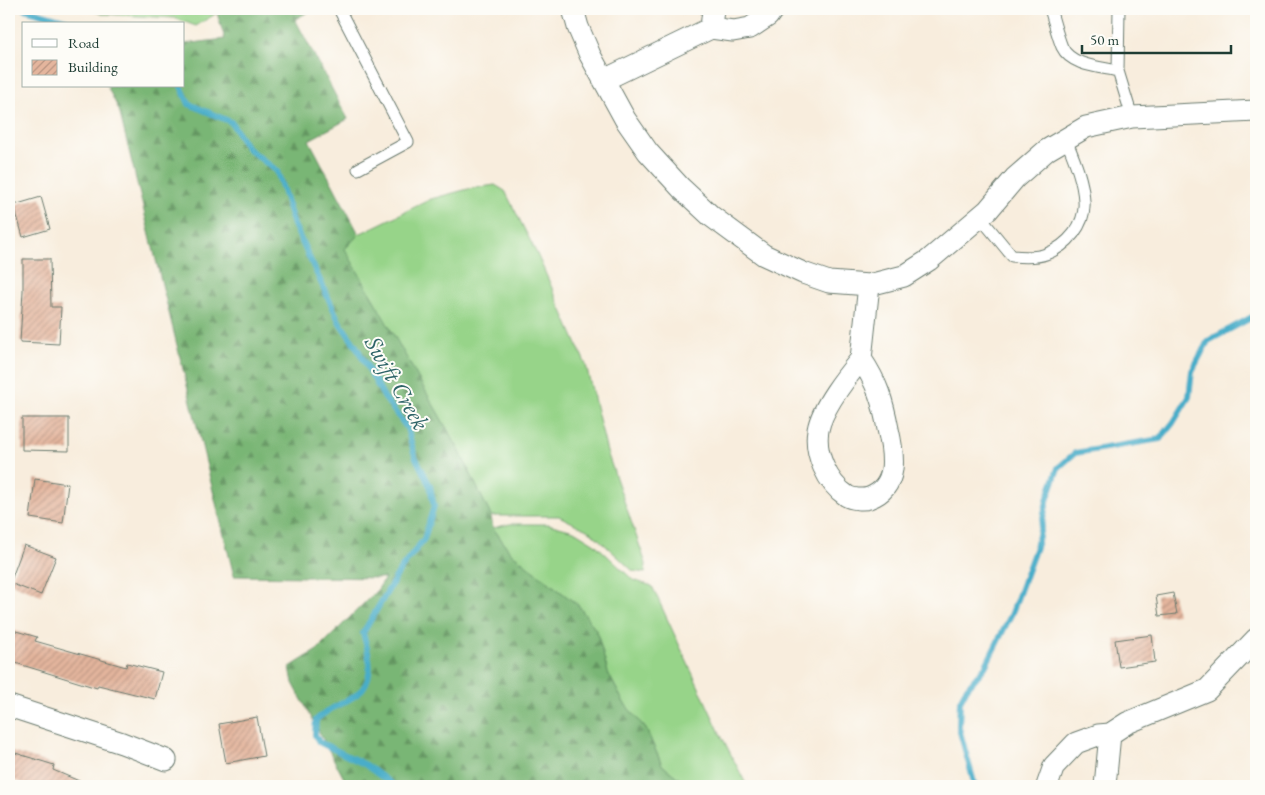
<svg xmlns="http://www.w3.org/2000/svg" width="1265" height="795" font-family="'EB Garamond',serif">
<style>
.grass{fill:#97d489;stroke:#5b885e}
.forest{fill:url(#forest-firs);stroke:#4c7a54}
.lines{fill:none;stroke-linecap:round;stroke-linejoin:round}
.stream{stroke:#49adc9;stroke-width:6}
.building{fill:url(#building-hatch)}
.lane-casing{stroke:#6b7b6f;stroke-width:13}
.street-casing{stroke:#6b7b6f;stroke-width:23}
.lane{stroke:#fff;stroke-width:11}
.street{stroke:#fff;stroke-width:21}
.labels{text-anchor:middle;stroke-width:4;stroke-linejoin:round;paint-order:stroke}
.water-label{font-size:24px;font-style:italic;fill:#2e6468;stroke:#fdfcf7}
</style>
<defs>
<pattern id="forest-firs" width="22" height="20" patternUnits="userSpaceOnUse" patternTransform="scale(1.25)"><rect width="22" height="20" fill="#79b675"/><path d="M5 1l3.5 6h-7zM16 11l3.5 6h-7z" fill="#639561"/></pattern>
<pattern id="building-hatch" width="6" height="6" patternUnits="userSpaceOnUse" patternTransform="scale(1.25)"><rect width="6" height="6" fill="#e4b59d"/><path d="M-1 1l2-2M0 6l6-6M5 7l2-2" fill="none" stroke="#b89481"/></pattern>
</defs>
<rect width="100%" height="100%" fill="#fdfcf7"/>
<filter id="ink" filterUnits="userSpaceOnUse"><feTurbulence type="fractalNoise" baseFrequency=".02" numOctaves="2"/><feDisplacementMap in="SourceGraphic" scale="10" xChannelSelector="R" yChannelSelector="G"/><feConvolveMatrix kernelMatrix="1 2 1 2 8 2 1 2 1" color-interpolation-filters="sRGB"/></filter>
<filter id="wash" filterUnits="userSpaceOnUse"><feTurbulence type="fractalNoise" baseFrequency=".0096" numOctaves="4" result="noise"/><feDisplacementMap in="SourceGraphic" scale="20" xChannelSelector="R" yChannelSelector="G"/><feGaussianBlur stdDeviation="1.12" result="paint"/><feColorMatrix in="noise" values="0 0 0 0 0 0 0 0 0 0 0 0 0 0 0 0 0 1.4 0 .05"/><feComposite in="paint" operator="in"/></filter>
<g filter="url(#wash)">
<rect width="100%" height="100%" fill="#f8eddd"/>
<path class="grass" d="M 87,9 L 219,9 L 217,13 L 196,26 L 174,18 L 102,14 Z
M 495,185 L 505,191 L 537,254 L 586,365 L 607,452 L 646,564 L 645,573 L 633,571 L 591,532 L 559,516 L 491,516 L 459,450 L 344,249 L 359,234 L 431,199 L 468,189 Z
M 510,524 L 548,524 L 574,531 L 595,544 L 633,580 L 652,586 L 720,733 L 747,786 L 688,786 L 662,765 L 646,729 L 624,703 L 608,673 L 597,632 L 579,606 L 511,553 L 493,528 Z"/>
<path class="forest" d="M 219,9 L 314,9 L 295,19 L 348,119 L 309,140 L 359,234 L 345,249 L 459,450 L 491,516 L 493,528 L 511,553 L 579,606 L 597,632 L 608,673 L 624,703 L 646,729 L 662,765 L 688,786 L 348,786 L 293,683 L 290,667 L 317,650 L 378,589 L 385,578 L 234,576 L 119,110 L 107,86 L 184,86 L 184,44 L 225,39 L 217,13 Z"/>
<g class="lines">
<path class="stream" d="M 25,9 L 78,24
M 181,86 L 189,104 L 231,122 L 247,148 L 277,171 L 294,225 L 340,323 L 356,346 L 384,397 L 407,428 L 415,456 L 430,486 L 434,506 L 424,539 L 400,570 L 363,633 C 370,656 377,682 353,697 C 340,705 327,709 316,720 L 315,735 L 319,742 L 366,765 L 394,786
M 975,786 L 959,728 L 960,701 L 967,688 L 985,667 L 1012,613 L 1037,544 L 1048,497 L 1058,468 L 1075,453 L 1160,439 L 1173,423 L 1189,397 L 1192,371 L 1208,341 L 1256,315"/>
</g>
<g id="blocks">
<path class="building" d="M 41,197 L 50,229 L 23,237 L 14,205 Z
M 23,259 L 50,259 L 51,307 L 61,307 L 59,344 L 20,342 L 23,291 Z
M 22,418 L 69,418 L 69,451 L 22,450 Z
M 35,479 L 68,484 L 63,523 L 30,518 Z
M 24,545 L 56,557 L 41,595 L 10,583 Z
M 1173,593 L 1177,614 L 1159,616 L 1156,596 Z
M 9,629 L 37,637 L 35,641 L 126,667 L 127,663 L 162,672 L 155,699 L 98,685 L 97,688 L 9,661 Z
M 1152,635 L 1155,662 L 1119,667 L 1115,640 Z
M 257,717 L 264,756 L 226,763 L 219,724 Z
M 9,751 L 54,765 L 53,770 L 91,786 L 33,786 L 9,779 Z"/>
</g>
</g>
<g filter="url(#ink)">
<use href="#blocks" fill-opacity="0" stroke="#6b7b6f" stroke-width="1"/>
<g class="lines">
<defs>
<path id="lane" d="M 339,9 L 408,142 L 358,169
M 1050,9 C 1054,21 1057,35 1062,47 C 1071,66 1100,67 1118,71
M 1119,9 L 1118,71 L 1132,117
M 980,217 L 1012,256 C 1023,257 1036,258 1046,254 C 1067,246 1086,225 1084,201 C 1083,180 1074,159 1066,139"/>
<path id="street" d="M 573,9 L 578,27 L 590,55 L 625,119 L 648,152 L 681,188 L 711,216 L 764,255 L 803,273 L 829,282 L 869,285 L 904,276 L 929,260 L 988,210 L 1015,178 L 1047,150 L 1086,127 L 1132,117 L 1256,111
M 711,28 L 713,9
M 604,80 L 711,28 L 733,31 L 750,28 L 768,16 L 773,9
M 861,359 C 847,376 822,407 818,430 C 814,453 827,483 847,496 C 852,499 863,500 869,498 C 899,487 894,455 888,429 C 883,402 877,382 861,359 L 869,285
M 9,706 L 122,743 L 166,760
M 1047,786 L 1054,766 L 1076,743 L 1098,735 L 1110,734 L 1127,723 L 1207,690 L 1256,639
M 1105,786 L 1110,734"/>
</defs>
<use href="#lane" class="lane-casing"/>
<use href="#street" class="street-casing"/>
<use href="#lane" class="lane"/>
<use href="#street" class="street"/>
</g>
</g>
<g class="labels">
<g class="water-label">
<text transform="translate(397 383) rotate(60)" y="8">Swift Creek</text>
</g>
</g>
<rect width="1265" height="795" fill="none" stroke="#fdfcf7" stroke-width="30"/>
<rect x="22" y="22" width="162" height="65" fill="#fdfcf7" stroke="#a4b0a9"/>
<rect x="32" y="39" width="25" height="8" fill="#ffffff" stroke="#a4b0a9"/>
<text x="68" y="48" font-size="15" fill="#1f3d34">Road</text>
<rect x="32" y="60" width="25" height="15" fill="url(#building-hatch)" stroke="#a4b0a9"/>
<text x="68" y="72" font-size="15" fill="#1f3d34">Building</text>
<path d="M1082 45v8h149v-8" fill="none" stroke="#1f3d34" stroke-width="2.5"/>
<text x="1090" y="45" font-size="15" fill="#1f3d34" stroke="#fdfcf7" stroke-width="4" paint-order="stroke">50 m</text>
</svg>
